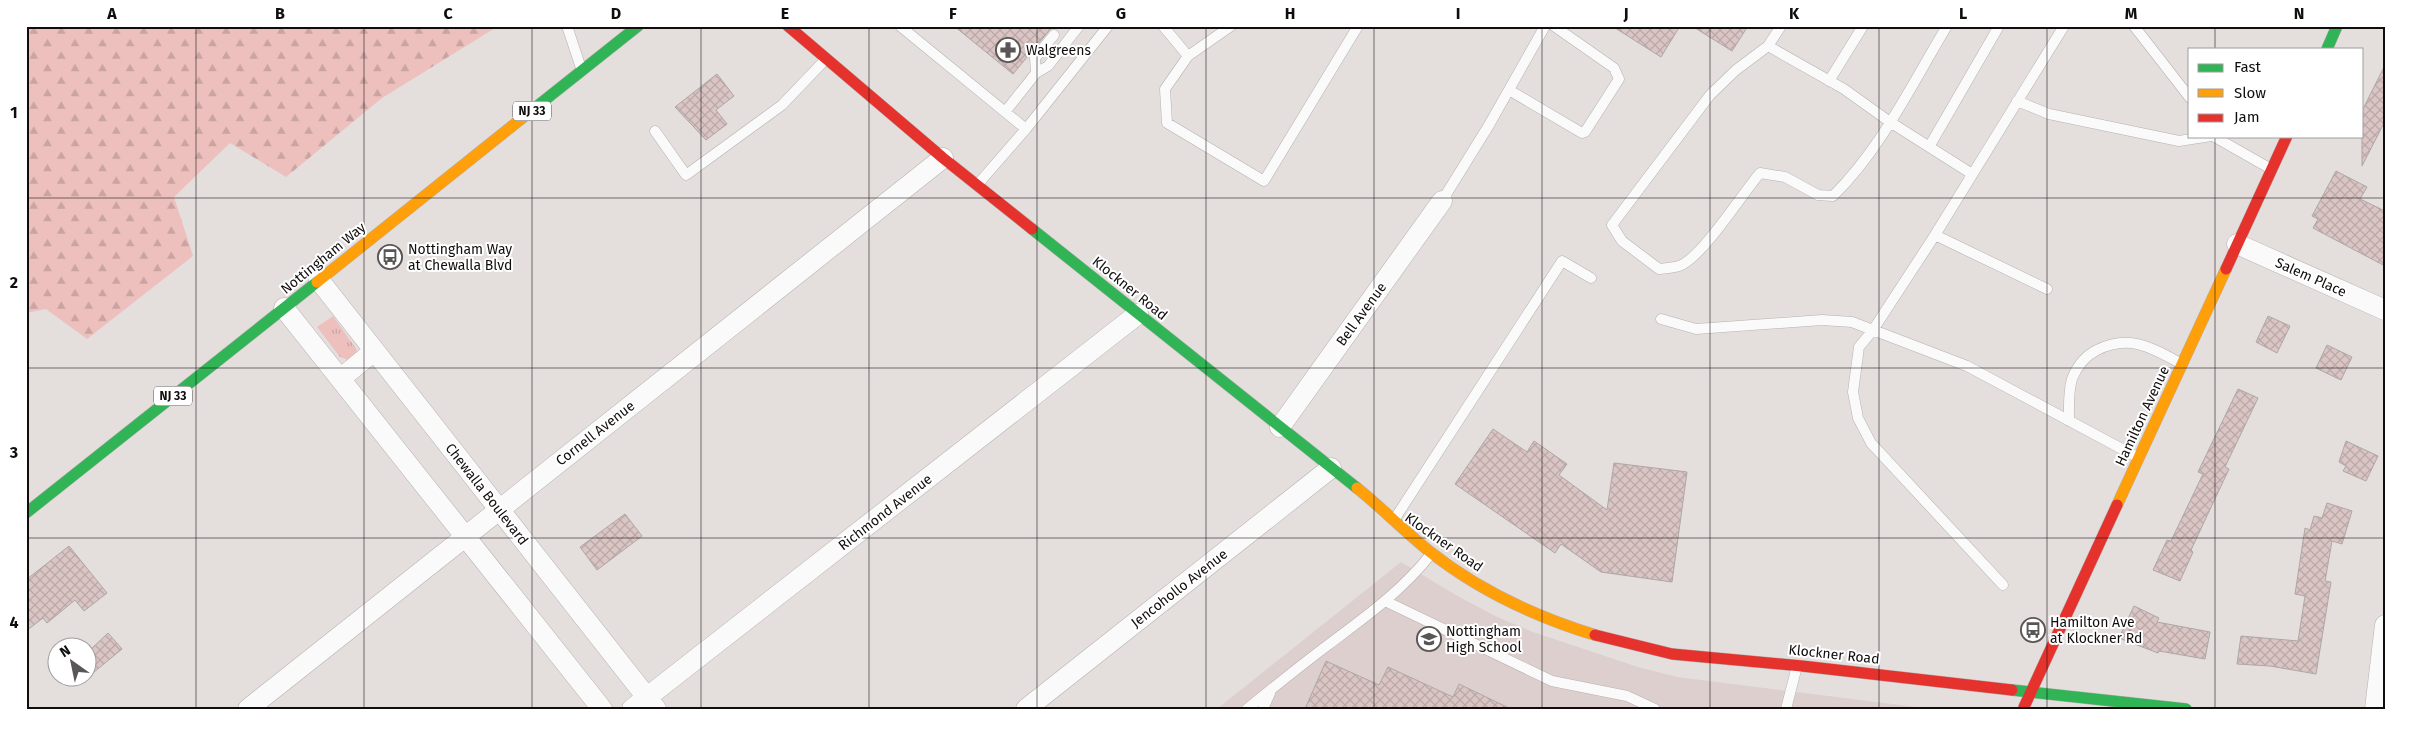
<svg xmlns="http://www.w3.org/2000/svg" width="2411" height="735" font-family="'Fira Sans',sans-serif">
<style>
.built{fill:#ddcfce}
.grass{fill:url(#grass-tufts)}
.forest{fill:url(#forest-firs)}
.building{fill:url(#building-cross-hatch);stroke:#aca8a7}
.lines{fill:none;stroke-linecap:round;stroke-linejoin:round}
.lane-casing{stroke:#b6b1b0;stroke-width:11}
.street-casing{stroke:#b6b1b0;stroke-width:21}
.fast-casing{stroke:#b6b1b0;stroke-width:12}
.slow-casing{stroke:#b6b1b0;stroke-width:12}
.jam-casing{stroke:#b6b1b0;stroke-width:12}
.lane{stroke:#fbfafa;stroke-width:10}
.street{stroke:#fbfafa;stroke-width:20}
.fast{stroke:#30b455;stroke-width:11}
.slow{stroke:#ff9f0a;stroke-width:11}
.jam{stroke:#e5322d;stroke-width:11}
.grid{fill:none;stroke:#110d0d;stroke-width:1;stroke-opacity:0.55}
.labels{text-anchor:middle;stroke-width:4;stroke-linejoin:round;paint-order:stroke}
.shield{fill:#fff;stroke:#585656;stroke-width:1}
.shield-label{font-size:12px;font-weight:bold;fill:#110d0d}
.poi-label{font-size:14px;fill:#110d0d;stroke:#fff;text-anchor:start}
.street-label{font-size:14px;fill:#110d0d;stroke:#fff}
.neatline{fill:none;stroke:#110d0d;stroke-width:2}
.grid-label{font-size:16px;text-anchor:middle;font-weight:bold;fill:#110d0d}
</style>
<defs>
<pattern id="grass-tufts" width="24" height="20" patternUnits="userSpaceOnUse" patternTransform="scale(1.25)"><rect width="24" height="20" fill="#edc0bd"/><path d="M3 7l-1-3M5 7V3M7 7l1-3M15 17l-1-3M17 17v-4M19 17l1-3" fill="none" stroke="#caa4a1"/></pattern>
<pattern id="forest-firs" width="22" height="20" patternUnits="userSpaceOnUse" patternTransform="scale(1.25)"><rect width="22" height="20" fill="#edc0bd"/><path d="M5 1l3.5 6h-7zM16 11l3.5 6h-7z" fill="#caa4a1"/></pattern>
<pattern id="building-cross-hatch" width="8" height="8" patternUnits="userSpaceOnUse" patternTransform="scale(1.25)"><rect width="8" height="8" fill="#dac5c4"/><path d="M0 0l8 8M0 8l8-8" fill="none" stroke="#baa8a7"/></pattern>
</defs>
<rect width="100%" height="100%" fill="#e4dedd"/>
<path class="built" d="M 1401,562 L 1454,594 L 1495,616 L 1533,632 L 1638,667 L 1677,677 L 1932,709 L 1217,709 Z"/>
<path class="grass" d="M 333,316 L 357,350 L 356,354 L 348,360 L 340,357 L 317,327 Z"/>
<path class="forest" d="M 26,26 L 494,26 L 495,28 L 382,98 L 286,177 L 230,143 L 174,197 L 193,256 L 87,339 L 46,309 L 26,313 Z"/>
<path class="building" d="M 954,26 L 1053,26 L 1013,74 Z
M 1612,26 L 1680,26 L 1661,57 Z
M 1692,26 L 1748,26 L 1732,51 Z
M 2385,65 L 2385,121 L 2362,166 L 2362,111 Z
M 717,74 L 734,96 L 716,110 L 727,124 L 706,140 L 675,107 Z
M 2336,171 L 2367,187 L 2360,199 L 2385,211 L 2385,266 L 2313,228 L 2318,219 L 2312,216 Z
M 2268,316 L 2290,326 L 2277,353 L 2256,342 Z
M 2327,345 L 2352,357 L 2341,380 L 2316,368 Z
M 2238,389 L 2258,398 L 2225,467 L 2229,469 L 2191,550 L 2193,552 L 2180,581 L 2153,570 L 2167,540 L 2171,541 L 2203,474 L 2198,472 Z
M 1493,429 L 1527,452 L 1534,441 L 1567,464 L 1559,475 L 1607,510 L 1614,463 L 1687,472 L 1672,582 L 1601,572 L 1561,544 L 1555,553 L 1455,484 Z
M 2346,441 L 2378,456 L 2366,481 L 2343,471 L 2346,466 L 2339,462 Z
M 2327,503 L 2352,511 L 2342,544 L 2332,541 L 2325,581 L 2331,582 L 2316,674 L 2270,666 L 2237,664 L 2241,636 L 2298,641 L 2305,596 L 2295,594 L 2305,528 L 2310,530 L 2314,516 L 2322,518 Z
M 625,514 L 642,536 L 597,570 L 580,547 Z
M 69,546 L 107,593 L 84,611 L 75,600 L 47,623 L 43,618 L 26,631 L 26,580 Z
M 2134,606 L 2159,618 L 2157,622 L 2210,632 L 2205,659 L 2159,651 L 2158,653 L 2119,638 Z
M 108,633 L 122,649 L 88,677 L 88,652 Z
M 1326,661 L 1379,685 L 1388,667 L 1453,697 L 1459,684 L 1511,709 L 1305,709 Z"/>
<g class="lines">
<defs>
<path id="lane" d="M 567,26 L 581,68
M 900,26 L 1026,129
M 1163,26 L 1188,56 L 1165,89 L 1167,123 L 1264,181 L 1358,26
M 1781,26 L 1768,46 L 1844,89 L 1890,122 L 1972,174
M 2134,26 L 2190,98
M 1768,46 L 1736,70 L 1710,95 L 1612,225 L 1622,241 L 1659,269 C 1665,268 1673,268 1679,266 C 1701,259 1742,194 1760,173 L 1785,177 L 1818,195 L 1833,196 C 1881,149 1912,84 1947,26
M 1188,56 L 1231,26
M 1036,73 L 1035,58 L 1054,35
M 1829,81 L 1863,26
M 1509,90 L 1582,133 L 1585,132 L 1619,79 L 1614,68 L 1554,26
M 2017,101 L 2049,114 L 2179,141 L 2211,136
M 1005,112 L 1036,73 L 1048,66 L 1079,26
M 655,131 L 686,175 L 782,105 L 825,60
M 2213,136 L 2271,169
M 1929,147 L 1999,26
M 978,184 L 1026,129 L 1108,26
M 1442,201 L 1489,125 L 1545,26
M 1935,235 L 2047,289
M 1661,319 L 1696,329 L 1822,320 L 1852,322 L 1967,366 L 2137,457
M 2069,421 C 2069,408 2068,392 2072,379 C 2077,366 2085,356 2097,350 C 2129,334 2151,347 2180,363
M 1394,520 L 1562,261 L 1591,278
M 2003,585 L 1871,443 L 1858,418 L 1853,392 L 1859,347 L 1873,330 L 1935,235 L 2064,26
M 1385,601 L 1552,681 L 1627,696 L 1655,709
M 1247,709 C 1274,687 1301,665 1328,645 C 1365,617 1402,591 1431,554
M 1263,709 L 1271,691
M 1786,709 L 1797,666"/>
<path id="street" d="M 2237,244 L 2385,310
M 319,280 L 656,709
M 284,308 L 602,709
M 340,379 L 374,351
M 1280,427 L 1442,201
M 248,709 L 943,158
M 632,709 L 1138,314
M 1026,709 L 1331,468
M 2375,709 L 2385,625"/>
<path id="fast" d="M 2327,49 L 2337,26
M 526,115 L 638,26
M 1032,229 L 1357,488
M 26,513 L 317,282
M 2012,690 L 2186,709"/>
<path id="slow" d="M 317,282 L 526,115
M 1357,488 C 1382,508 1404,531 1429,551 C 1477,589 1536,617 1595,635
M 2117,505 L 2226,269"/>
<path id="jam" d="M 788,26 L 943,158 L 1032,229
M 2226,269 L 2287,136
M 1595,635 L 1672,654 L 1802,666 L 2012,690
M 2024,707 L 2117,505"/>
</defs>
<use href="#lane" class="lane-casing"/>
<use href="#street" class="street-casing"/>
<use href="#fast" class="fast-casing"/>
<use href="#slow" class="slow-casing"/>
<use href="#jam" class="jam-casing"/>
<use href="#lane" class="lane"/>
<use href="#street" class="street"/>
<use href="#fast" class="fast"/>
<use href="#slow" class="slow"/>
<use href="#jam" class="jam"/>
</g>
<path class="grid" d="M 196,26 L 196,709M 364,26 L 364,709M 532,26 L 532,709M 701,26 L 701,709M 869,26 L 869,709M 1037,26 L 1037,709M 1206,26 L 1206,709M 1374,26 L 1374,709M 1542,26 L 1542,709M 1710,26 L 1710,709M 1879,26 L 1879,709M 2047,26 L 2047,709M 2215,26 L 2215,49M 2215,136 L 2215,709M 26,198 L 2385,198M 26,368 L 2385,368M 26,538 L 2385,538"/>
<defs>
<symbol id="pharmacy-ring" viewBox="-11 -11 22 22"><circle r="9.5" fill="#fff" stroke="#5b5656" stroke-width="1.5"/><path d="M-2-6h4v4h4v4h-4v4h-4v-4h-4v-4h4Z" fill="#5b5656"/></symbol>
<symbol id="bus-ring" viewBox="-11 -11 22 22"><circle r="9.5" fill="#fff" stroke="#5b5656" stroke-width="1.5"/><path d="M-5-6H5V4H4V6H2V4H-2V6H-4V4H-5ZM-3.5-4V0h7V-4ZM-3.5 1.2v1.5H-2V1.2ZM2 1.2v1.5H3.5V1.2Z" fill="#5b5656"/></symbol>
<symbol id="school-ring" viewBox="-11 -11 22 22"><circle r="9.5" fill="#fff" stroke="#5b5656" stroke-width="1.5"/><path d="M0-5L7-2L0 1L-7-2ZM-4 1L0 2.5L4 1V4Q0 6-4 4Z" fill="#5b5656"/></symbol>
</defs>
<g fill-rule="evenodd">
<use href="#pharmacy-ring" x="994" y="36" width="28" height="28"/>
<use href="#bus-ring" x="376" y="243" width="28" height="28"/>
<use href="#bus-ring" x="2019" y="616" width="28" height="28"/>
<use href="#school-ring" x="1415" y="625" width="28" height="28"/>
</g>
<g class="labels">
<g class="shield">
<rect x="513" y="101.5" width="38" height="19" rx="4"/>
<rect x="154" y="386.5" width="38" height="19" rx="4"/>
</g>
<g class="shield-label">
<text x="532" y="115">NJ 33</text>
<text x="173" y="400">NJ 33</text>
</g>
<g class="poi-label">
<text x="1026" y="55">Walgreens</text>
<text x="408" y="254">Nottingham Way<tspan x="408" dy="16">at Chewalla Blvd</tspan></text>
<text x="2050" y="627">Hamilton Ave<tspan x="2050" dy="16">at Klockner Rd</tspan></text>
<text x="1446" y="636">Nottingham<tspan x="1446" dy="16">High School</tspan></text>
</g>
<g class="street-label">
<text transform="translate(323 258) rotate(-39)" y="5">Nottingham Way</text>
<text transform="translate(2311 277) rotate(24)" y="5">Salem Place</text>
<text transform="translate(1130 288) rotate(39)" y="5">Klockner Road</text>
<text transform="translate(1361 314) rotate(-54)" y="5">Bell Avenue</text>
<text transform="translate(2142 416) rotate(-65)" y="5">Hamilton Avenue</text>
<text transform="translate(595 433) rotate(-38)" y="5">Cornell Avenue</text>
<text transform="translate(487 494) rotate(52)" y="5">Chewalla Boulevard</text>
<text transform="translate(885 512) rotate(-38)" y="5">Richmond Avenue</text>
<text transform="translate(1444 542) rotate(35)" y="5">Klockner Road</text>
<text transform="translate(1179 588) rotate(-38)" y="5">Jencohollo Avenue</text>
<text transform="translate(1834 654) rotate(6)" y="5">Klockner Road</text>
</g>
</g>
<rect width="2411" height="735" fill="none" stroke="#ffffff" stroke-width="55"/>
<rect x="2188" y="48" width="175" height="90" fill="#ffffff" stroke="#a09e9e"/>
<rect x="2198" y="64" width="25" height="8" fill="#30b455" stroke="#a09e9e"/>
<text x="2234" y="72" font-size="15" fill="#110d0d">Fast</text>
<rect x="2198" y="89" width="25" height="8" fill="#ff9f0a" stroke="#a09e9e"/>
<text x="2234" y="98" font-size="15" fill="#110d0d">Slow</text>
<rect x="2198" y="114" width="25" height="8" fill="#e5322d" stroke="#a09e9e"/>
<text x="2234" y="122" font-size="15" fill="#110d0d">Jam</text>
<g transform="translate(72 662) rotate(327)"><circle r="24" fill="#ffffff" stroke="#a09e9e"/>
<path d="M0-4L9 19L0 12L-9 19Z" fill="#5b5656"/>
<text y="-8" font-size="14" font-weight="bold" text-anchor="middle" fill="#110d0d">N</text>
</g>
<rect x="28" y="28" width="2356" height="680" class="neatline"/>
<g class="grid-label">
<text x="112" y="19">A</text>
<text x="280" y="19">B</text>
<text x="448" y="19">C</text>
<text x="616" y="19">D</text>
<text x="785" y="19">E</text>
<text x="953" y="19">F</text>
<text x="1121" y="19">G</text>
<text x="1290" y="19">H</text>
<text x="1458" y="19">I</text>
<text x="1626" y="19">J</text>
<text x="1794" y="19">K</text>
<text x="1963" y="19">L</text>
<text x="2131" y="19">M</text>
<text x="2299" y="19">N</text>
<text x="14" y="118">1</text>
<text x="14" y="288">2</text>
<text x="14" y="458">3</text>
<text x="14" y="628">4</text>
</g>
</svg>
